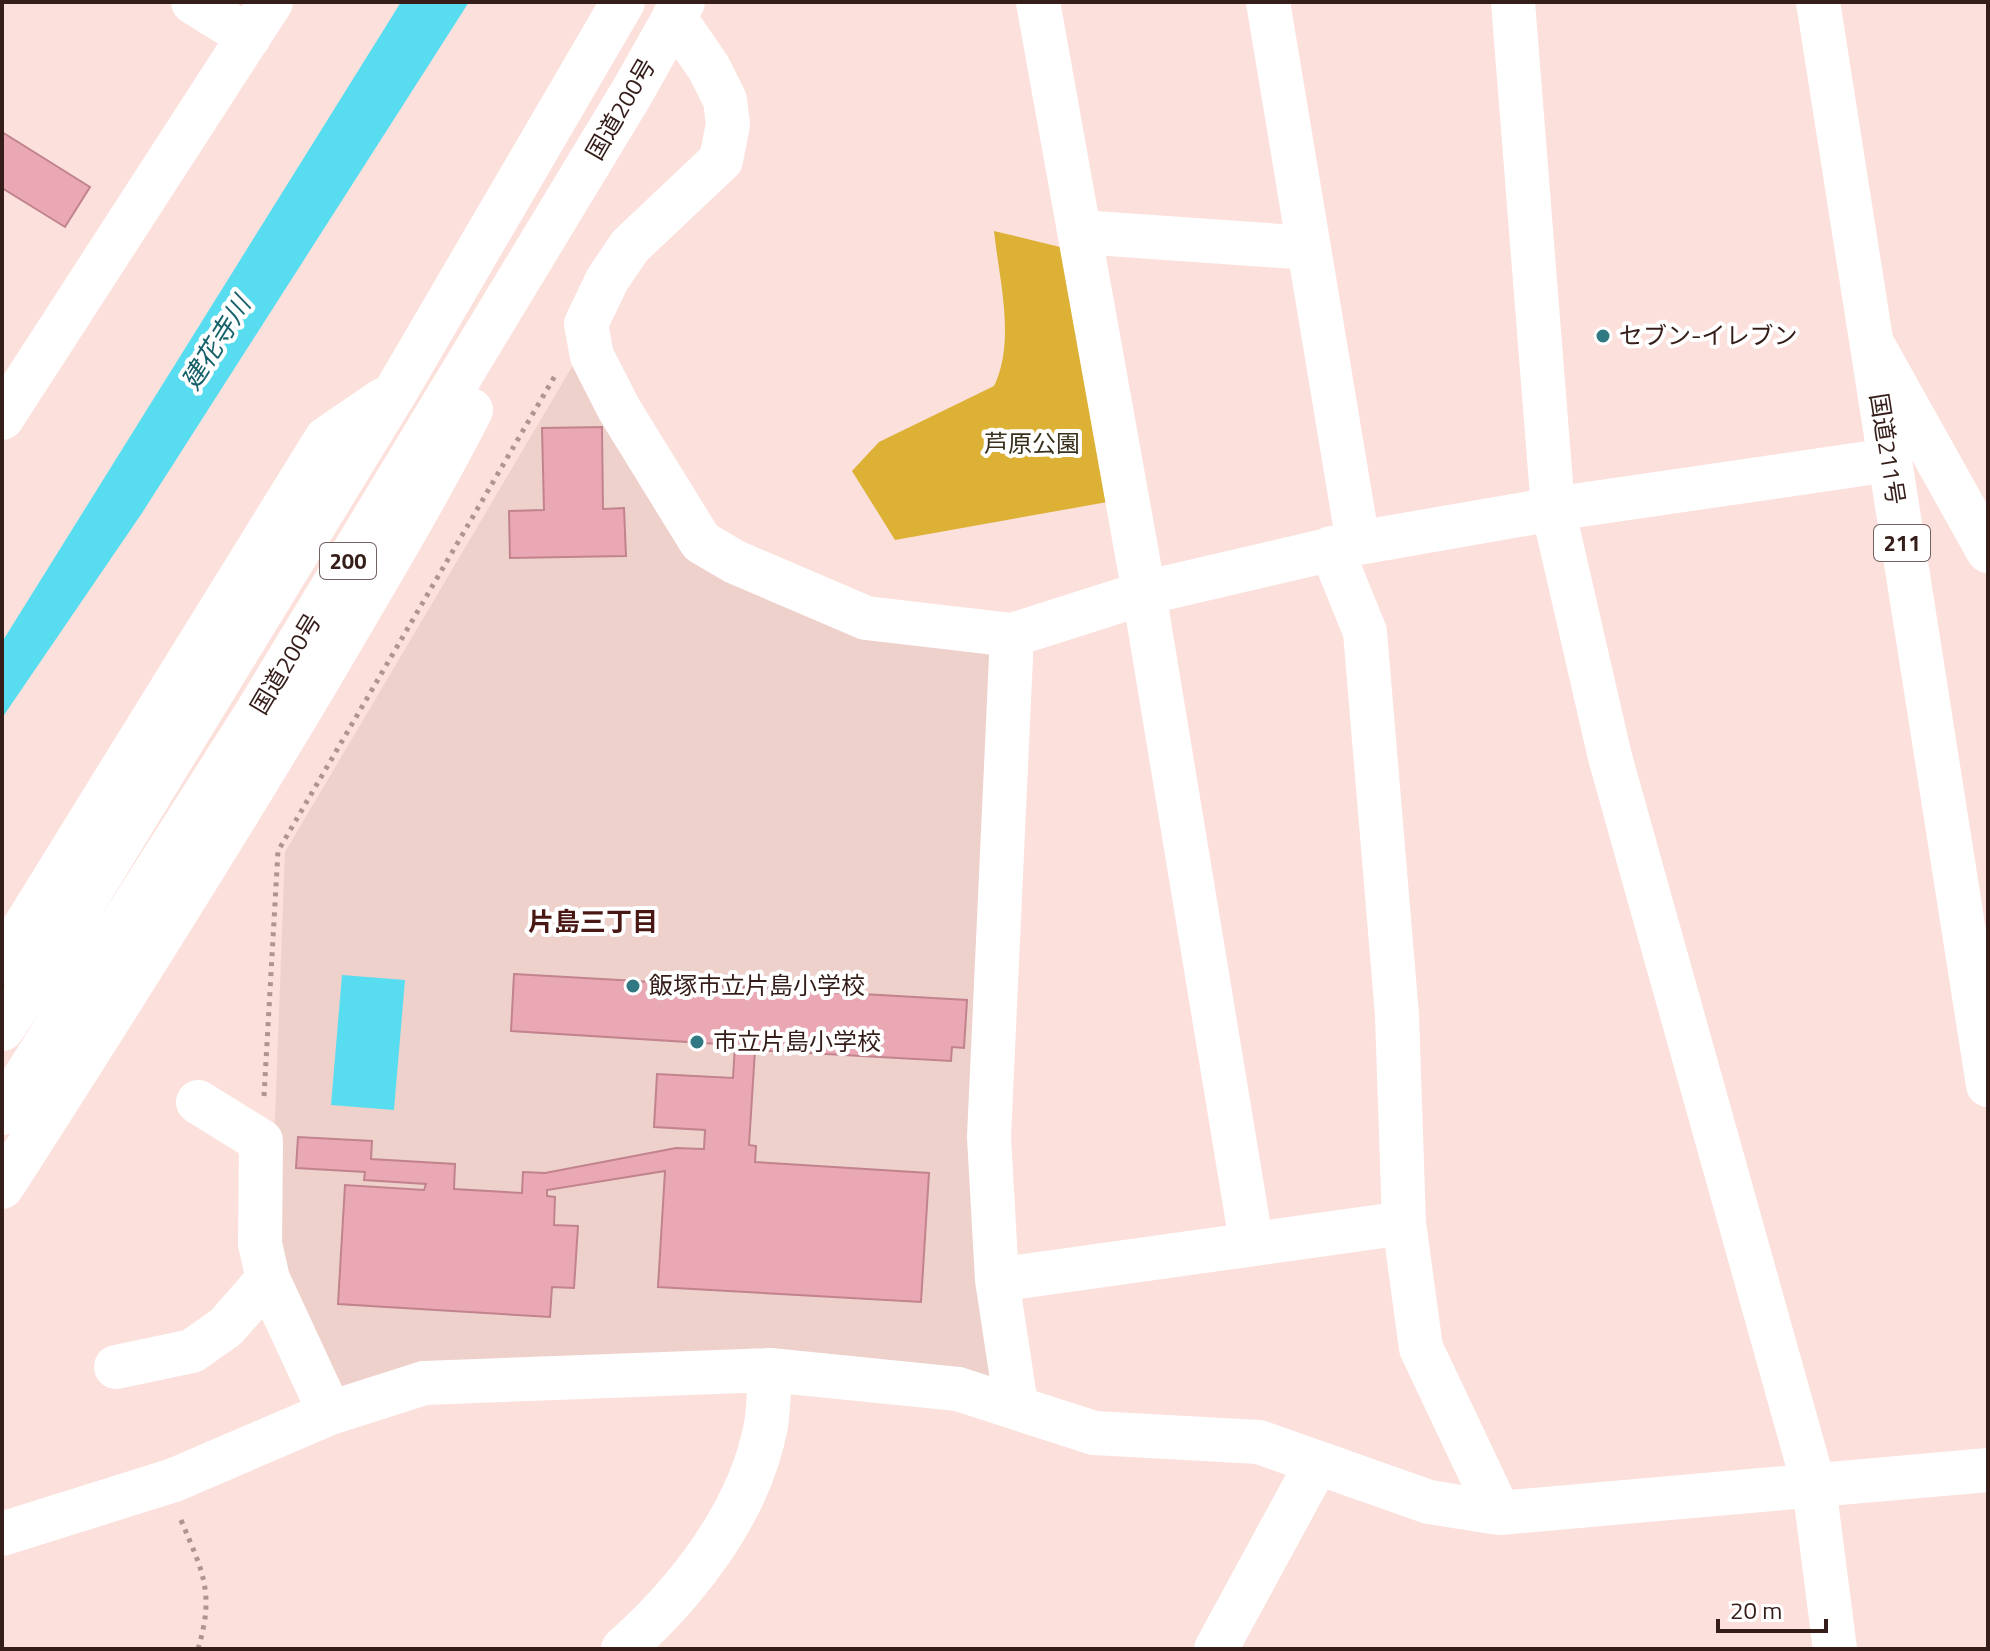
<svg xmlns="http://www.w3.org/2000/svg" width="1990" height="1651" font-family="'Titillium Web','Noto Sans JP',sans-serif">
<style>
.built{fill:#efd1cc}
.green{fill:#dcb136}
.water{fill:#58ddf0}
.building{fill:#e9a8b3;stroke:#c1838d;stroke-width:2}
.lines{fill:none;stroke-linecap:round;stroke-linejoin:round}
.path{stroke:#af9490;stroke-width:5;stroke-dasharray:4 6;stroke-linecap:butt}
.minor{stroke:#fff;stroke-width:44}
.highway{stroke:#fff;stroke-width:44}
.poi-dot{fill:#307882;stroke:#fff;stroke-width:3}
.labels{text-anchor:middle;stroke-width:8;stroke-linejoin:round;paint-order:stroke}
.shield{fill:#fff;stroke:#72615e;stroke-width:2}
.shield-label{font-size:22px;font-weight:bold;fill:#351d19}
.street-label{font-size:24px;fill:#351d19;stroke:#fff}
.poi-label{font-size:24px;fill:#351d19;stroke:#fff;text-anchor:start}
.park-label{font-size:24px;fill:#39311c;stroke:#fff}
.water-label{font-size:26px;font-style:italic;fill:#16616a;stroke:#fff}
.neighbourhood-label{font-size:26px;font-weight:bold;fill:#4a1814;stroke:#fff}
</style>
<rect width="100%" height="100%" fill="#fce0dc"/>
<path class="built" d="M 576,360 L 690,549 L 1001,647 L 1001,1385 L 333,1397 L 270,1249 L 285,852 Z"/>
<path class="green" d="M 994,231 L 1068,249 L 1113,501 L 895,540 L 852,471 L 879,442 L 994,386 C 1016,341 999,279 994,231 Z"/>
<path class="water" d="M 401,2 L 469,2 L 142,513 L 2,718 L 2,642 Z
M 342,975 L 405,980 L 394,1110 L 331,1105 Z"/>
<path class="building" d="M 2,132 L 90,187 L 65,227 L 2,188 Z
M 602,427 L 603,509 L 624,508 L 626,556 L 510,558 L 509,511 L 544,510 L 542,428 Z
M 514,974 L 967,1000 L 964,1048 L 952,1047 L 951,1061 L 755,1050 L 749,1145 L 756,1146 L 755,1162 L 929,1173 L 921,1302 L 658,1287 L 665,1171 L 547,1190 L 547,1196 L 555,1197 L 554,1225 L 578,1226 L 574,1288 L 552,1287 L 550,1317 L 338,1304 L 345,1185 L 424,1190 L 426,1184 L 364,1180 L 365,1172 L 296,1168 L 298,1137 L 372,1141 L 371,1159 L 455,1164 L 454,1189 L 522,1193 L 523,1172 L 545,1173 L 676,1148 L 704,1149 L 705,1130 L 654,1127 L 657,1074 L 733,1078 L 735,1045 L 511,1031 Z"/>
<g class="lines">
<path class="path" d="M 264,1096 L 278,851 L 556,374
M 181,1520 C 203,1573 215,1592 198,1649"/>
<path class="minor" d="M 193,2 L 249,37
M 1038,2 L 1144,593 L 1251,1241
M 1268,2 L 1358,543
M 1513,2 L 1553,509 L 1610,757 L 1814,1486 L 1835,1649
M 674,17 L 709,68 L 725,100 L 728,124 L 721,160 L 630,246 L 607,280 L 586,324 L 592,356 L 619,409 L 701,542 L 735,562 L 866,618 L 1012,635 L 1144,593 L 1358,543 L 1553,509 L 1889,460
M 1080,232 L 1309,248
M 1874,347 L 1988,551
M 2,418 L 271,2
M 1331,548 L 1365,632 L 1397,1015 L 1404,1223 L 1421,1348 L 1499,1513
M 198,1102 L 261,1141 L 260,1244 L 268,1279 L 330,1413
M 997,1280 L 989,1137 L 1012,635
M 116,1367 L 192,1351 L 226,1327 L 268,1279
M 1016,1405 L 997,1280 L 1404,1223
M 2,1534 L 174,1480 L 330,1413 L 424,1383 L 770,1370 L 958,1389 L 1094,1433 L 1259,1442 L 1429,1502 L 1499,1513 L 1988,1470
M 623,1649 C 687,1592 750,1512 766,1425 C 769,1407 769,1388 770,1370
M 1216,1649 L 1316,1465"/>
<path class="highway" d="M 1818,2 L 1988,1085
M 2,963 L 326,439 L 383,400
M 2,1029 L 43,969 L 396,391 L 623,2
M 2,1113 L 257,712 L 631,94 L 683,2
M 2,1187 C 111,1017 219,847 322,673 C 373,586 425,500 471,410"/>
</g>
<g class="poi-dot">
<circle cx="1603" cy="336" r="8"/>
<circle cx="633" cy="986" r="8"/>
<circle cx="697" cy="1042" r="8"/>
</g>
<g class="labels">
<g class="shield">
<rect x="1874" y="525" width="56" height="36" rx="6"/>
<rect x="320" y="543" width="56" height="36" rx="6"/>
</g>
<g class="shield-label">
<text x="1902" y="551">211</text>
<text x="348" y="569">200</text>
</g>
<g class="street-label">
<text transform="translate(621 109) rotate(-60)" y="8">国道200号</text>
<text transform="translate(1887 449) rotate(81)" y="8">国道211号</text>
<text transform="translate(286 664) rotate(-59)" y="8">国道200号</text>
</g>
<g class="poi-label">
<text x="1619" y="344">セブン-イレブン</text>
<text x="649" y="994">飯塚市立片島小学校</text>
<text x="713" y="1050">市立片島小学校</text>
</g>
<g class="park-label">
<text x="1032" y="452">芦原公園</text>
</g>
<g class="water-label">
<text transform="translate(216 343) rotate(-58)" y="9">建花寺川</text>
</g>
<g class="neighbourhood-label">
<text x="593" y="931">片島三丁目</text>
</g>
</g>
<rect width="1990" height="1651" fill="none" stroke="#351d19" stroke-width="8"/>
<path d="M1718 1619v12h108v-12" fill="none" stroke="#351d19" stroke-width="4"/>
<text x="1730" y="1619" font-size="24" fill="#351d19" stroke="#ffffff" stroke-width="6" paint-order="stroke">20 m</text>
</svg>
